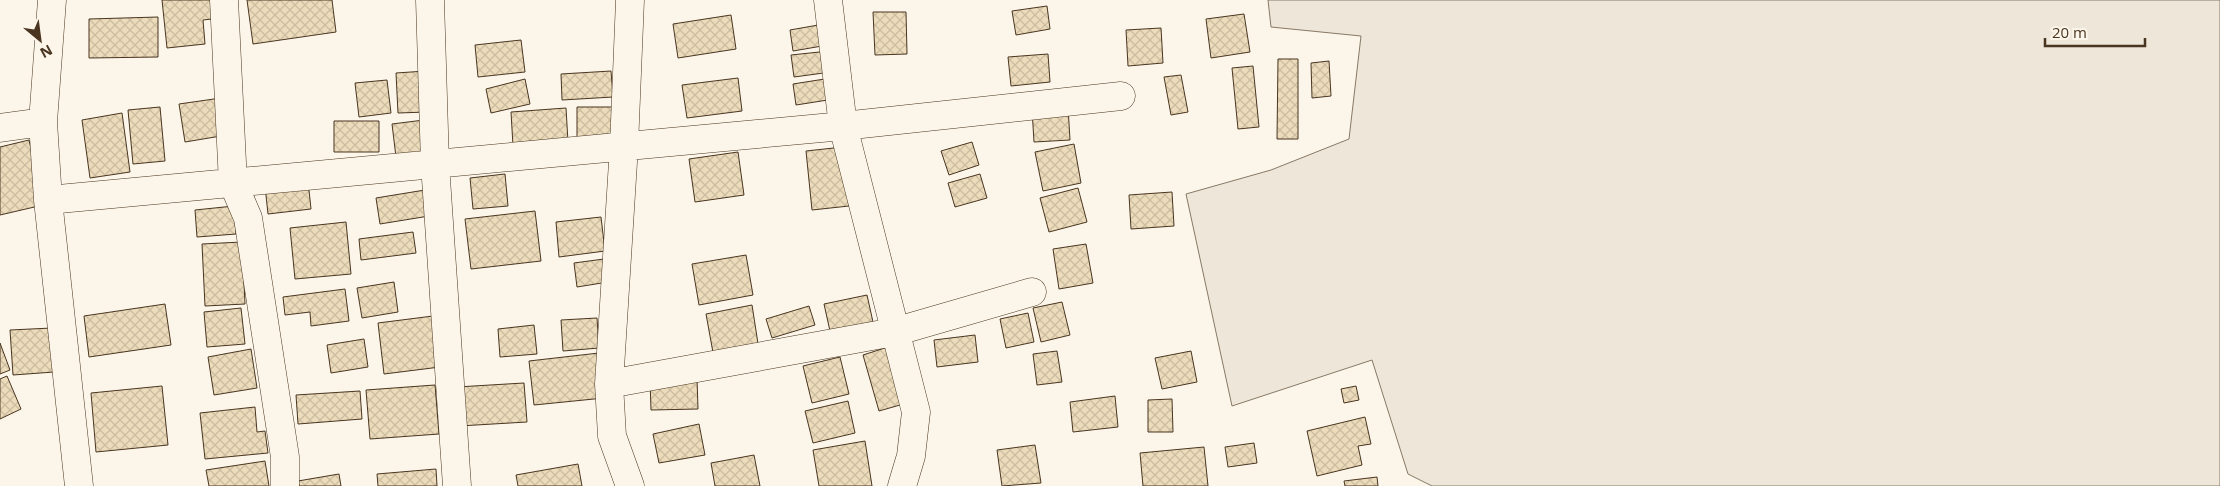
<svg xmlns="http://www.w3.org/2000/svg" width="2220" height="486" font-family="'Open Sans',sans-serif">
<style>
.green{fill:#ede6d9;stroke:#887966}
.building{fill:url(#building-cross-hatch);stroke:#4a3520}
.lines{fill:none;stroke-linecap:round;stroke-linejoin:round}
.minor-casing{stroke:#4a3520;stroke-width:29}
.minor{stroke:#fbf6e9;stroke-width:28}
</style>
<defs>
<pattern id="building-cross-hatch" width="8" height="8" patternUnits="userSpaceOnUse" patternTransform="scale(1.25)"><rect width="8" height="8" fill="#ecdcbc"/><path d="M0 0l8 8M0 8l8-8" fill="none" stroke="#ccbda1"/></pattern>
</defs>
<rect width="100%" height="100%" fill="#fbf6e9"/>
<path class="green" d="M 1268,0 L 2220,0 L 2220,486 L 1432,486 L 1408,474 L 1372,360 L 1232,406 L 1186,194 L 1271,170 L 1349,139 L 1361,36 L 1271,27 Z"/>
<path class="building" d="M 162,0 L 219,0 L 221,18 L 203,20 L 205,44 L 167,48 Z
M 247,0 L 332,0 L 336,32 L 253,44 Z
M 1047,6 L 1050,29 L 1016,35 L 1012,11 Z
M 873,12 L 906,12 L 907,54 L 875,55 Z
M 1244,14 L 1250,52 L 1211,58 L 1206,19 Z
M 731,15 L 736,49 L 678,58 L 673,24 Z
M 158,17 L 158,57 L 89,58 L 89,19 Z
M 824,24 L 828,45 L 793,51 L 790,30 Z
M 1161,28 L 1163,63 L 1128,66 L 1126,30 Z
M 521,40 L 525,72 L 478,77 L 475,45 Z
M 829,51 L 831,72 L 794,77 L 791,55 Z
M 1048,54 L 1050,82 L 1011,86 L 1008,57 Z
M 1278,59 L 1298,59 L 1298,139 L 1277,139 Z
M 1329,61 L 1331,96 L 1312,98 L 1311,63 Z
M 1253,66 L 1259,127 L 1238,129 L 1232,68 Z
M 426,71 L 427,112 L 398,113 L 396,73 Z
M 611,71 L 613,97 L 562,100 L 561,74 Z
M 1181,75 L 1188,112 L 1171,115 L 1164,77 Z
M 738,78 L 742,111 L 687,118 L 682,85 Z
M 831,78 L 834,99 L 796,105 L 793,84 Z
M 525,79 L 530,104 L 491,113 L 486,89 Z
M 387,80 L 391,113 L 359,117 L 355,83 Z
M 221,98 L 227,135 L 185,142 L 179,104 Z
M 160,107 L 165,161 L 133,164 L 128,110 Z
M 577,107 L 613,107 L 613,137 L 577,137 Z
M 1068,107 L 1070,140 L 1034,142 L 1032,109 Z
M 566,108 L 568,142 L 513,146 L 511,112 Z
M 122,113 L 130,172 L 90,178 L 82,120 Z
M 424,120 L 427,154 L 396,157 L 392,124 Z
M 334,121 L 379,121 L 379,152 L 334,152 Z
M 29,140 L 43,205 L 0,215 L 0,147 Z
M 972,142 L 979,165 L 949,175 L 941,151 Z
M 1074,144 L 1081,183 L 1043,191 L 1035,152 Z
M 843,147 L 849,206 L 812,210 L 806,151 Z
M 738,152 L 744,195 L 695,202 L 689,159 Z
M 505,174 L 508,206 L 473,209 L 470,178 Z
M 980,174 L 987,198 L 955,207 L 948,183 Z
M 308,181 L 311,209 L 268,214 L 265,186 Z
M 1078,188 L 1087,222 L 1049,232 L 1040,198 Z
M 425,190 L 429,216 L 380,224 L 376,198 Z
M 1172,192 L 1174,226 L 1131,229 L 1129,195 Z
M 234,206 L 236,234 L 197,237 L 195,210 Z
M 535,211 L 541,261 L 471,269 L 465,219 Z
M 601,217 L 605,251 L 559,257 L 556,222 Z
M 346,222 L 351,274 L 295,279 L 290,228 Z
M 413,232 L 416,253 L 361,260 L 359,239 Z
M 242,242 L 245,304 L 205,306 L 202,244 Z
M 1086,244 L 1093,283 L 1059,289 L 1053,249 Z
M 746,255 L 753,295 L 699,305 L 692,264 Z
M 604,259 L 608,282 L 577,287 L 574,263 Z
M 394,282 L 398,312 L 362,318 L 357,288 Z
M 345,289 L 349,321 L 311,326 L 310,312 L 285,315 L 283,297 Z
M 867,295 L 873,322 L 830,331 L 824,304 Z
M 1062,302 L 1070,335 L 1041,342 L 1033,308 Z
M 165,304 L 171,345 L 89,357 L 84,316 Z
M 752,305 L 759,350 L 714,358 L 706,314 Z
M 809,306 L 815,325 L 772,338 L 766,319 Z
M 241,308 L 245,344 L 207,347 L 204,312 Z
M 1028,313 L 1034,342 L 1006,348 L 1000,319 Z
M 433,316 L 440,367 L 384,374 L 378,323 Z
M 597,318 L 599,348 L 563,351 L 561,320 Z
M 534,325 L 537,354 L 500,357 L 498,329 Z
M 52,328 L 54,372 L 13,375 L 10,330 Z
M 975,335 L 978,362 L 937,367 L 934,340 Z
M 364,339 L 368,367 L 331,373 L 327,345 Z
M 0,343 L 10,370 L 0,374 Z
M 891,346 L 907,403 L 879,411 L 863,355 Z
M 251,349 L 257,388 L 214,395 L 208,357 Z
M 1057,351 L 1062,382 L 1037,385 L 1033,354 Z
M 1191,351 L 1197,382 L 1162,389 L 1155,358 Z
M 599,353 L 604,398 L 534,405 L 529,361 Z
M 840,357 L 849,394 L 812,403 L 803,366 Z
M 7,376 L 21,409 L 0,419 L 0,379 Z
M 697,378 L 698,409 L 651,410 L 650,380 Z
M 524,383 L 527,422 L 459,426 L 457,387 Z
M 435,385 L 439,434 L 370,439 L 366,390 Z
M 162,386 L 168,445 L 96,452 L 91,393 Z
M 1356,386 L 1359,400 L 1344,403 L 1341,389 Z
M 360,391 L 362,419 L 298,424 L 296,395 Z
M 1115,396 L 1118,427 L 1073,432 L 1070,402 Z
M 1172,399 L 1173,432 L 1148,432 L 1148,400 Z
M 848,401 L 855,433 L 813,443 L 805,411 Z
M 255,407 L 257,432 L 265,431 L 268,453 L 205,459 L 200,413 Z
M 1365,417 L 1371,444 L 1358,446 L 1362,465 L 1317,476 L 1307,431 Z
M 699,424 L 705,455 L 659,463 L 653,434 Z
M 865,441 L 872,486 L 819,486 L 813,450 Z
M 1254,443 L 1257,463 L 1228,467 L 1225,447 Z
M 1035,445 L 1041,483 L 1002,486 L 997,450 Z
M 1204,447 L 1208,486 L 1143,486 L 1140,453 Z
M 754,455 L 760,486 L 715,486 L 711,463 Z
M 265,461 L 269,486 L 209,486 L 206,470 Z
M 578,464 L 582,486 L 518,486 L 516,475 Z
M 436,469 L 437,486 L 378,486 L 377,474 Z
M 339,474 L 341,486 L 299,486 L 298,481 Z
M 1377,477 L 1378,486 L 1345,486 L 1344,481 Z"/>
<g class="lines">
<defs>
<path id="minor" d="M 52,0 L 43,122 L 48,200 L 79,486
M 224,0 L 233,183 L 248,218 L 285,457 L 285,486
M 430,0 L 435,164 L 457,486
M 828,0 L 843,126 L 916,412 L 911,456 L 902,486
M 0,128 L 43,122
M 48,200 L 843,126 L 1121,96
M 609,384 L 894,332 L 1032,292
M 630,486 L 612,436 L 609,384 L 624,146 L 630,0"/>
</defs>
<use href="#minor" class="minor-casing"/>
<use href="#minor" class="minor"/>
</g>
<g transform="translate(40 40) rotate(151)" stroke="#fbf6e9" stroke-width="4" paint-order="stroke">
<path d="M0-4L9 19L0 12L-9 19Z" fill="#4a3520"/>
<text y="-8" font-size="14" font-weight="bold" text-anchor="middle" fill="#4a3520">N</text>
</g>
<path d="M2045 38v8h100v-8" fill="none" stroke="#4a3520" stroke-width="2.5"/>
<text x="2052" y="38" font-size="15" fill="#4a3520" stroke="#fbf6e9" stroke-width="4" paint-order="stroke">20 m</text>
</svg>
